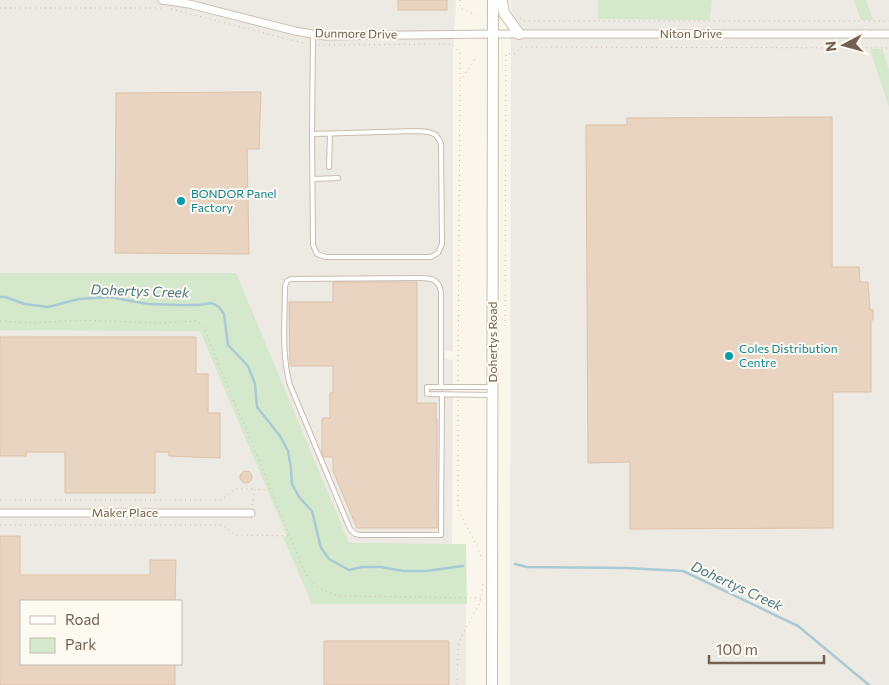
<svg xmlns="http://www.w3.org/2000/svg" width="889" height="685" viewBox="0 0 889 685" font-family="Commissioner,sans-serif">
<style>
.industrial{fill:#ede9e3;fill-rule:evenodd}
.green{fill:#d4e8cb}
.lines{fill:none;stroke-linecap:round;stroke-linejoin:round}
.stream{stroke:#a9cad4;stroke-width:2.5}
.building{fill:#e8d4c1;stroke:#dec1a8}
.lane-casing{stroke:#cabdaf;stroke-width:6}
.street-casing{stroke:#cabdaf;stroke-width:9}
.secondary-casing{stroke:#ccbeae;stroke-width:12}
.path{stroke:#d3bca9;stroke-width:1;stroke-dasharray:1 4;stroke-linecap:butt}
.lane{stroke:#fff;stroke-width:4}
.street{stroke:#fff;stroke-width:7}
.secondary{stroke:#fff;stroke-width:10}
.culture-dot{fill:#0f9aa8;stroke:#fdfaf2;stroke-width:2}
.labels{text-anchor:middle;stroke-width:4;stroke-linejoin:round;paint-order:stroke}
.street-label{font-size:12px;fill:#746050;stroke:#fdfaf2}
.culture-label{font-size:12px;fill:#0d838f;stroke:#fdfaf2;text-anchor:start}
.water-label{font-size:14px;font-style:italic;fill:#4c7785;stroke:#fdfaf2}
</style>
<rect width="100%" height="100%" fill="#fbf6eb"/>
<path class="industrial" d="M0 0H456L453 53V351H445V359L453 360 452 544H466V685H0ZM21 601H181V664H21Z
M511 0H889V685H510Z"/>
<path class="green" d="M598 0H712L711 11 709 20 598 19Z
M854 0H866L873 20H861Z
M870 49H882L889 70V107Z
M0 273H236L349 543 466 544 467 604H312L283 537 287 536 200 331 0 330Z"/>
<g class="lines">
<path class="stream" d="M0 297H5L25 304 48 307 79 299 109 297 148 304 179 305H198L212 303 219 307 224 314 228 345 248 366 255 384 257 407 280 436 288 451 291 468 292 484 299 497 312 511 321 548 329 559 349 570 362 567H381L403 571H426L463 566
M515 564 527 567 626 568 683 571 798 626 869 685"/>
</g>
<path class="building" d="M398 0H447V10H398Z
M261 92 259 149H247L249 254 115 253 116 93Z
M832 117V267H859L860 282H868L870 310H873V320H871V392H833V528L630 529V462L588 463 586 125H627V118Z
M333 282H417V403H436V419H437V528H357L333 471V457H324L322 453V418H330V393H333V366H290L289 302H333Z
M0 337H196V374H208V413H220V458L169 456V452H155V493H65V452H26V456H0Z
M240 477a6 6 0 1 1 12 0a6 6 0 1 1-12 0Z
M0 536H20V575H150V560H176L175 601H21V664H175V685H0Z
M324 641H449V685H324Z"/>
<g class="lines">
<g class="lane-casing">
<path id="lane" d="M312 134 313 245 317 254 326 257H431L438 253 442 244 441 143 436 135 429 132 416 131 312 134 313 34
M329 167 330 134
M313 179 338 178
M441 387V292C439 279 431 278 420 278L291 279 287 281 285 286C285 319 281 353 290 385L350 529 355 534 360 535H441L442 394
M492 395 427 394V387H492"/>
</g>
<g class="street-casing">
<path id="street" d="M162 0 189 4 295 31 324 36 493 34H889
M0 513H251"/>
</g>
<g class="secondary-casing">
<path id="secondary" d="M502 0 504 13 519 34
M492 685 493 0"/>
</g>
<path class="path" d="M460 0V8L476 15
M0 8H162
M171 9 307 44
M520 18 523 21H889
M319 45 452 44 460 53V81
M0 321 33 323 79 320 161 323 196 321 202 325 205 330 222 373 245 426 304 571C314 587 323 592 341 596L481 598
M505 326 506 54H515L522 47 889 48
M458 381 460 81 477 56
M458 400V508C465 526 477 542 482 560
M0 500H221L236 489H255
M252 505 255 489 270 490
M0 525H222L236 535 288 536
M457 685 458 648 461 637 480 603 483 584"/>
<use href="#lane" class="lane"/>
<use href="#street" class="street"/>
<use href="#secondary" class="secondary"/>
</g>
<g class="culture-dot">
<circle cx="181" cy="201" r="5"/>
<circle cx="729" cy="356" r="5"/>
</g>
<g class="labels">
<g class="street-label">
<text transform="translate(356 34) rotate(1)" y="4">Dunmore Drive</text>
<text x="691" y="38">Niton Drive</text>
<text transform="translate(493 342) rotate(-90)" y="4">Dohertys Road</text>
<text x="125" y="517">Maker Place</text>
</g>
<g class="culture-label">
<text x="191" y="198">BONDOR Panel<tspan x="191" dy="14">Factory</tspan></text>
<text x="739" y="353">Coles Distribution<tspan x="739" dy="14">Centre</tspan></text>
</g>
<g class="water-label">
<text transform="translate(140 291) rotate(2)" y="5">Dohertys Creek</text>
<text transform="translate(737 586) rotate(25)" y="5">Dohertys Creek</text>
</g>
</g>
<rect x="20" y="600" width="162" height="65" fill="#fdfaf2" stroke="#c6bcb1"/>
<rect x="30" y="616" width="25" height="8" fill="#ffffff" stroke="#c6bcb1"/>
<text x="65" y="625" font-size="15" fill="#746050">Road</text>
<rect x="30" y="638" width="25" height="15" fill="#d4e8cb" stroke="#c6bcb1"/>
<text x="65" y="650" font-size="15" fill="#746050">Park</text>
<g transform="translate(844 45) rotate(264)" stroke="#fdfaf2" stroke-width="4" paint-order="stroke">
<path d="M0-4L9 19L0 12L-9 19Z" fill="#746050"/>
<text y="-8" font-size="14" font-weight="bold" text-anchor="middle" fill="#746050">N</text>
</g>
<path d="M709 655v8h115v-8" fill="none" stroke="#746050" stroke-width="2.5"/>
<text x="716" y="655" font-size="15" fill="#746050" stroke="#fdfaf2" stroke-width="4" paint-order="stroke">100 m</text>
</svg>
